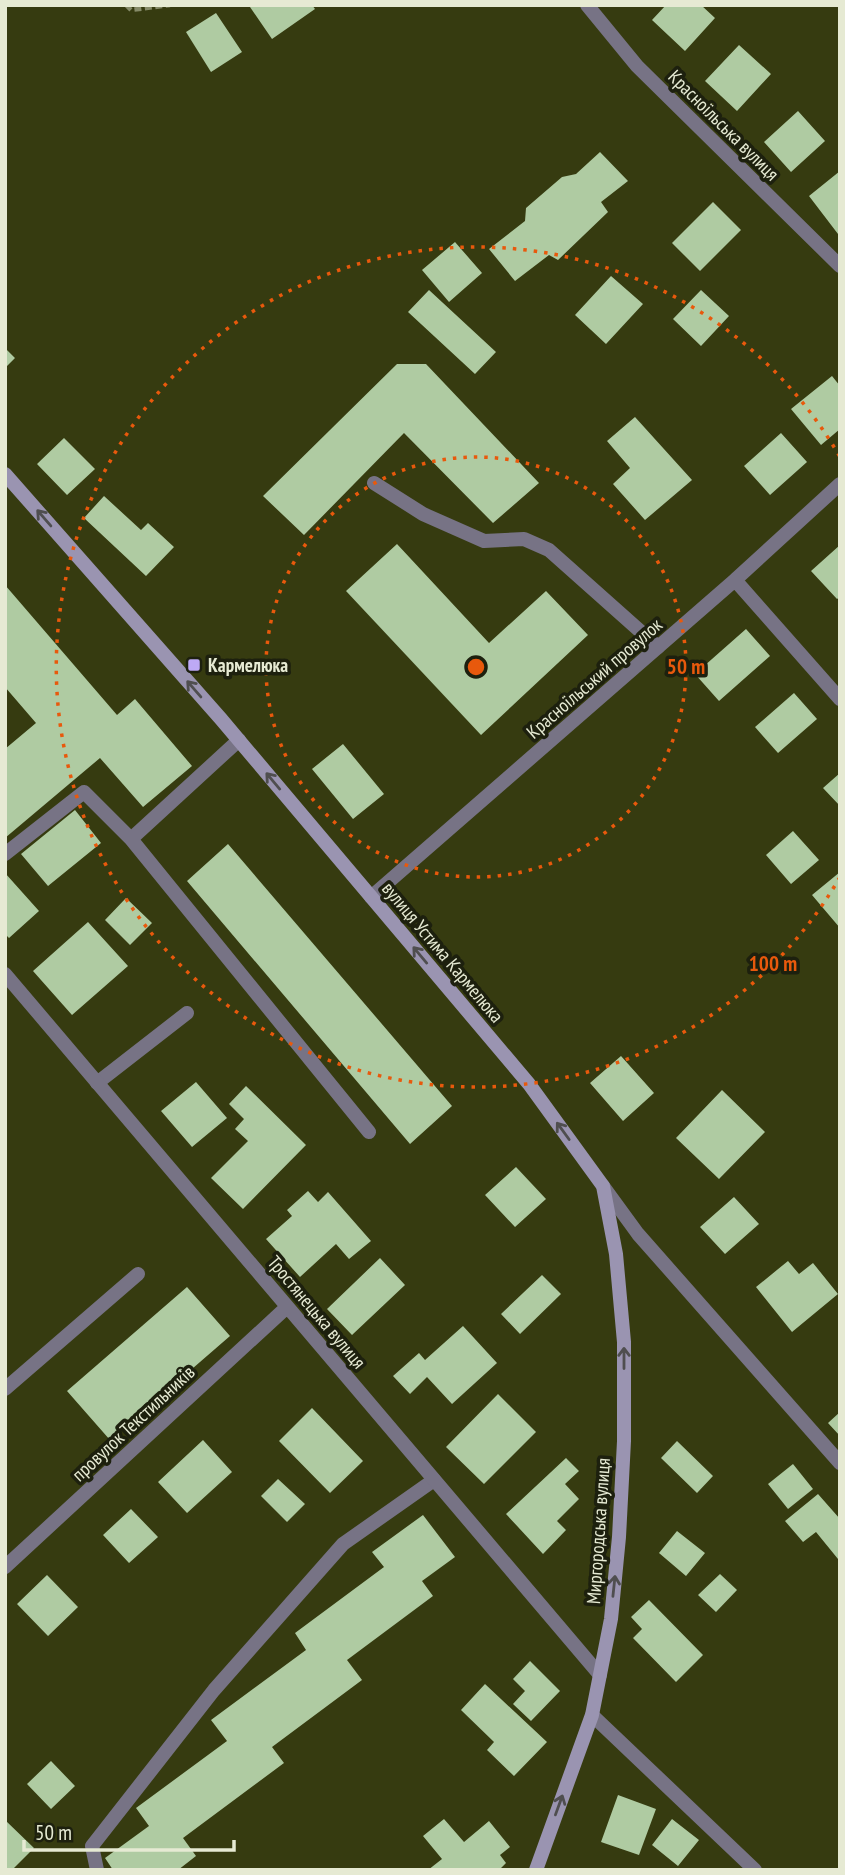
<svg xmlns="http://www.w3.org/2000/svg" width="845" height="1875" viewBox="0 0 845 1875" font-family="'PT Sans Narrow',sans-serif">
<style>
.building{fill:#afcba2}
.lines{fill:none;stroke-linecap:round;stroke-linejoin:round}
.path{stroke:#868b69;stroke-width:4.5;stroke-dasharray:7 3.5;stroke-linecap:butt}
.lane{stroke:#777385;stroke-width:14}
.street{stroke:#777385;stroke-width:14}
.secondary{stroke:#9a94b1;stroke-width:14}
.oneway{stroke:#4f4e4f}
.ring{fill:none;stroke:#e8590c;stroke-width:3.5;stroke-dasharray:3.5 7}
.poi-dot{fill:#bda9f5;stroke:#1d200e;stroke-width:2.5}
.labels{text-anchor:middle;stroke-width:7;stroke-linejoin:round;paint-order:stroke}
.street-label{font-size:19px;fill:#e6ead3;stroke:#1d200e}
.poi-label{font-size:19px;font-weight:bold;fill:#e6ead3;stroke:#1d200e;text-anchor:start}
.centre{fill:#e8590c;stroke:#1d200e;stroke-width:3.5}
.ring-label{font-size:21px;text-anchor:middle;font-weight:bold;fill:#e8590c;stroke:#1d200e;stroke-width:7;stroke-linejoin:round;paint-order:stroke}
</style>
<rect width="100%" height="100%" fill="#363b10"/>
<path class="building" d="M253 5H312L315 9 272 39 250 7Z
M666 5H701L715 18 685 51 652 20Z
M216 13 242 52 211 72 186 32Z
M739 45 771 74 737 111 705 81Z
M798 111 825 141 791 172 764 142Z
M600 152 628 181 601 202 608 212 558 260 549 255 515 281 489 249 525 221 526 208 562 177 576 174Z
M840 171V232L838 234 809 196Z
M713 202 741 230 700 271 672 243Z
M455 242 482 273 449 302 422 270Z
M611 276 643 304 606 344 575 315Z
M429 290 496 352 475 374 408 312Z
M701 290 729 316 701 346 673 319Z
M5 348 15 358 5 368Z
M397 364H426L539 483 493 523 404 433 304 535 263 496Z
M832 376 840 386V429L821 445 791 409Z
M635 417 692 480 645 520 613 484 630 468 607 441Z
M781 433 807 462 770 495 744 466Z
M64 438 95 469 67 495 37 464Z
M104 496 141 530 148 523 174 547 146 576 84 518Z
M397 544 489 643 546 591 588 635 481 735 346 591Z
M840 545V597L837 599 811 571Z
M5 585 117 715 135 699 192 766 143 807 100 758 5 838V749L36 723 5 687Z
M746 629 770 656 719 701 695 674Z
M794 693 817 719 778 753 755 727Z
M343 744 384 794 353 819 312 769Z
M840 773V806L823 788Z
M75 810 101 843 48 886 21 854Z
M793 831 819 860 791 884 766 855Z
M228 844 452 1106 410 1144 187 881Z
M840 872V928L812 895Z
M5 873 39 911 9 938 5 934Z
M126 898 152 923 130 945 105 920Z
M88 922 128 966 72 1015 33 971Z
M621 1056 654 1093 623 1121 590 1083Z
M196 1082 227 1118 192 1147 161 1111Z
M246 1086 306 1145 243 1209 211 1178 248 1141 235 1129 244 1119 229 1104Z
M722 1090 765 1132 719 1179 676 1138Z
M516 1167 546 1199 515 1227 485 1195Z
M308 1191 318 1202 328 1192 371 1241 349 1259 336 1244 300 1277 266 1239 292 1216 287 1210Z
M734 1197 759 1224 725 1254 700 1227Z
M380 1258 405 1285 352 1335 327 1309Z
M788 1261 799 1274 813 1263 838 1294 792 1332 756 1287Z
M542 1275 561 1294 520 1334 501 1314Z
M187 1287 230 1336 110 1440 67 1391Z
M463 1326 497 1363 452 1404 427 1377 410 1394 393 1376 419 1353 425 1360Z
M498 1394 536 1432 484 1484 446 1447Z
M312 1408 363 1461 330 1493 279 1441Z
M840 1412V1436L828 1423Z
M203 1440 232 1472 187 1513 158 1482Z
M677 1441 713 1476 697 1493 661 1458Z
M566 1458 579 1471 565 1484 579 1499 557 1521 566 1530 543 1554 506 1514Z
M793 1464 813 1489 788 1509 768 1484Z
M278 1479 305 1504 287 1522 261 1496Z
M818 1494 840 1519 838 1559 816 1532 803 1542 785 1521Z
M131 1509 158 1537 129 1563 103 1535Z
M423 1515 455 1557 422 1581 433 1596 347 1660 362 1680 272 1747 284 1763 183 1838 196 1856 178 1870H113L105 1858 149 1826 136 1808 227 1741 211 1720 306 1650 295 1633 384 1567 372 1552Z
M677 1531 705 1553 686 1576 659 1553Z
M720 1574 737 1590 716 1612 698 1595Z
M47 1575 78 1607 48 1636 17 1604Z
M649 1600 703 1655 676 1682 633 1638 642 1629 631 1617Z
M530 1661 560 1691 531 1721 513 1704 525 1691 513 1679Z
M485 1684 547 1742 514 1776 487 1750 494 1742 461 1710Z
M51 1761 75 1786 51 1809 27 1784Z
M618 1795 656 1809 639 1855 601 1842Z
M444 1819 464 1842 489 1821 510 1847 500 1855 506 1863 499 1870H428L442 1859 423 1836Z
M672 1819 699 1840 678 1866 652 1845Z
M5 1820 34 1848 12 1870H5Z"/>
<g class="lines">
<path class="path" d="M126 5 131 10 170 5"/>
<path class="lane" d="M374 483 423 514 484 541 524 539 549 550 658 647
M131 839 239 740
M5 854 84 792 131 839 369 1132
M97 1083 187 1013
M5 1389 138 1274
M592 1715 755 1870
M97 1870 92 1846 214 1690 343 1544 434 1480"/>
<path class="street" d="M587 5 637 66 840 266
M735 580 840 699
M371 897 735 580 840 484
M5 974 600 1675
M603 1186 638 1234 840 1463
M5 1567 287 1307"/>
<path class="secondary" d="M5 474 221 719 529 1084 603 1186 616 1254 624 1342V1441L619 1537 611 1619 592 1715 536 1870"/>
</g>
<defs><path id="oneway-shaft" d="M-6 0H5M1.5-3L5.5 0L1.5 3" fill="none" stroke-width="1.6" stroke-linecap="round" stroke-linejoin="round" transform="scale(1.75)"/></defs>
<g class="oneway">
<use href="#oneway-shaft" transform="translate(44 518) rotate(-131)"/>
<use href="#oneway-shaft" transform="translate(194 689) rotate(-131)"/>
<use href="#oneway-shaft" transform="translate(273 781) rotate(-130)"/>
<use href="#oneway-shaft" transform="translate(420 955) rotate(-130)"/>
<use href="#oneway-shaft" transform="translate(563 1131) rotate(-126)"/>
<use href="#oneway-shaft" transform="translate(624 1358) rotate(-90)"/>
<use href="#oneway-shaft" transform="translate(614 1586) rotate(-84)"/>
<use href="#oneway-shaft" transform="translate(559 1805) rotate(-70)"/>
</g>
<g class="ring">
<circle cx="476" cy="667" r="210"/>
<path d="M840 877A420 420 0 1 1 840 457"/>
</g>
<rect class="poi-dot" x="187" y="658" width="14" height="14" rx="3.5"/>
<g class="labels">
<g class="street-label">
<text transform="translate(724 125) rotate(45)" y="7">Красноїльська вулиця</text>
<text transform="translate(594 678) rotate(-41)" y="7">Красноїльський провулок</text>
<text transform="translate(443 952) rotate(50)" y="7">вулиця Устима Кармелюка</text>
<text transform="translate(317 1312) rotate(50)" y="7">Тростянецька вулиця</text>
<text transform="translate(133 1423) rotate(-43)" y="7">провулок Текстильників</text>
<text transform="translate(598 1531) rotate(-86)" y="7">Миргородська вулиця</text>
</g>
<g class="poi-label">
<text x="208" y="672">Кармелюка</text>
</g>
</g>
<circle cx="476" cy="667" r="10" class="centre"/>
<g class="ring-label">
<text x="686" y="674">50 m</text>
<text x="773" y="971">100 m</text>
</g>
<rect width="845" height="1875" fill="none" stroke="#e6ead3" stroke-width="14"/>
<path d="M24 1840v10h210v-10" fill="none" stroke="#e6ead3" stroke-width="3.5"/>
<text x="35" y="1840" font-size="21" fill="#e6ead3" stroke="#1d200e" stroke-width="5" paint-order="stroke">50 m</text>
</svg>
